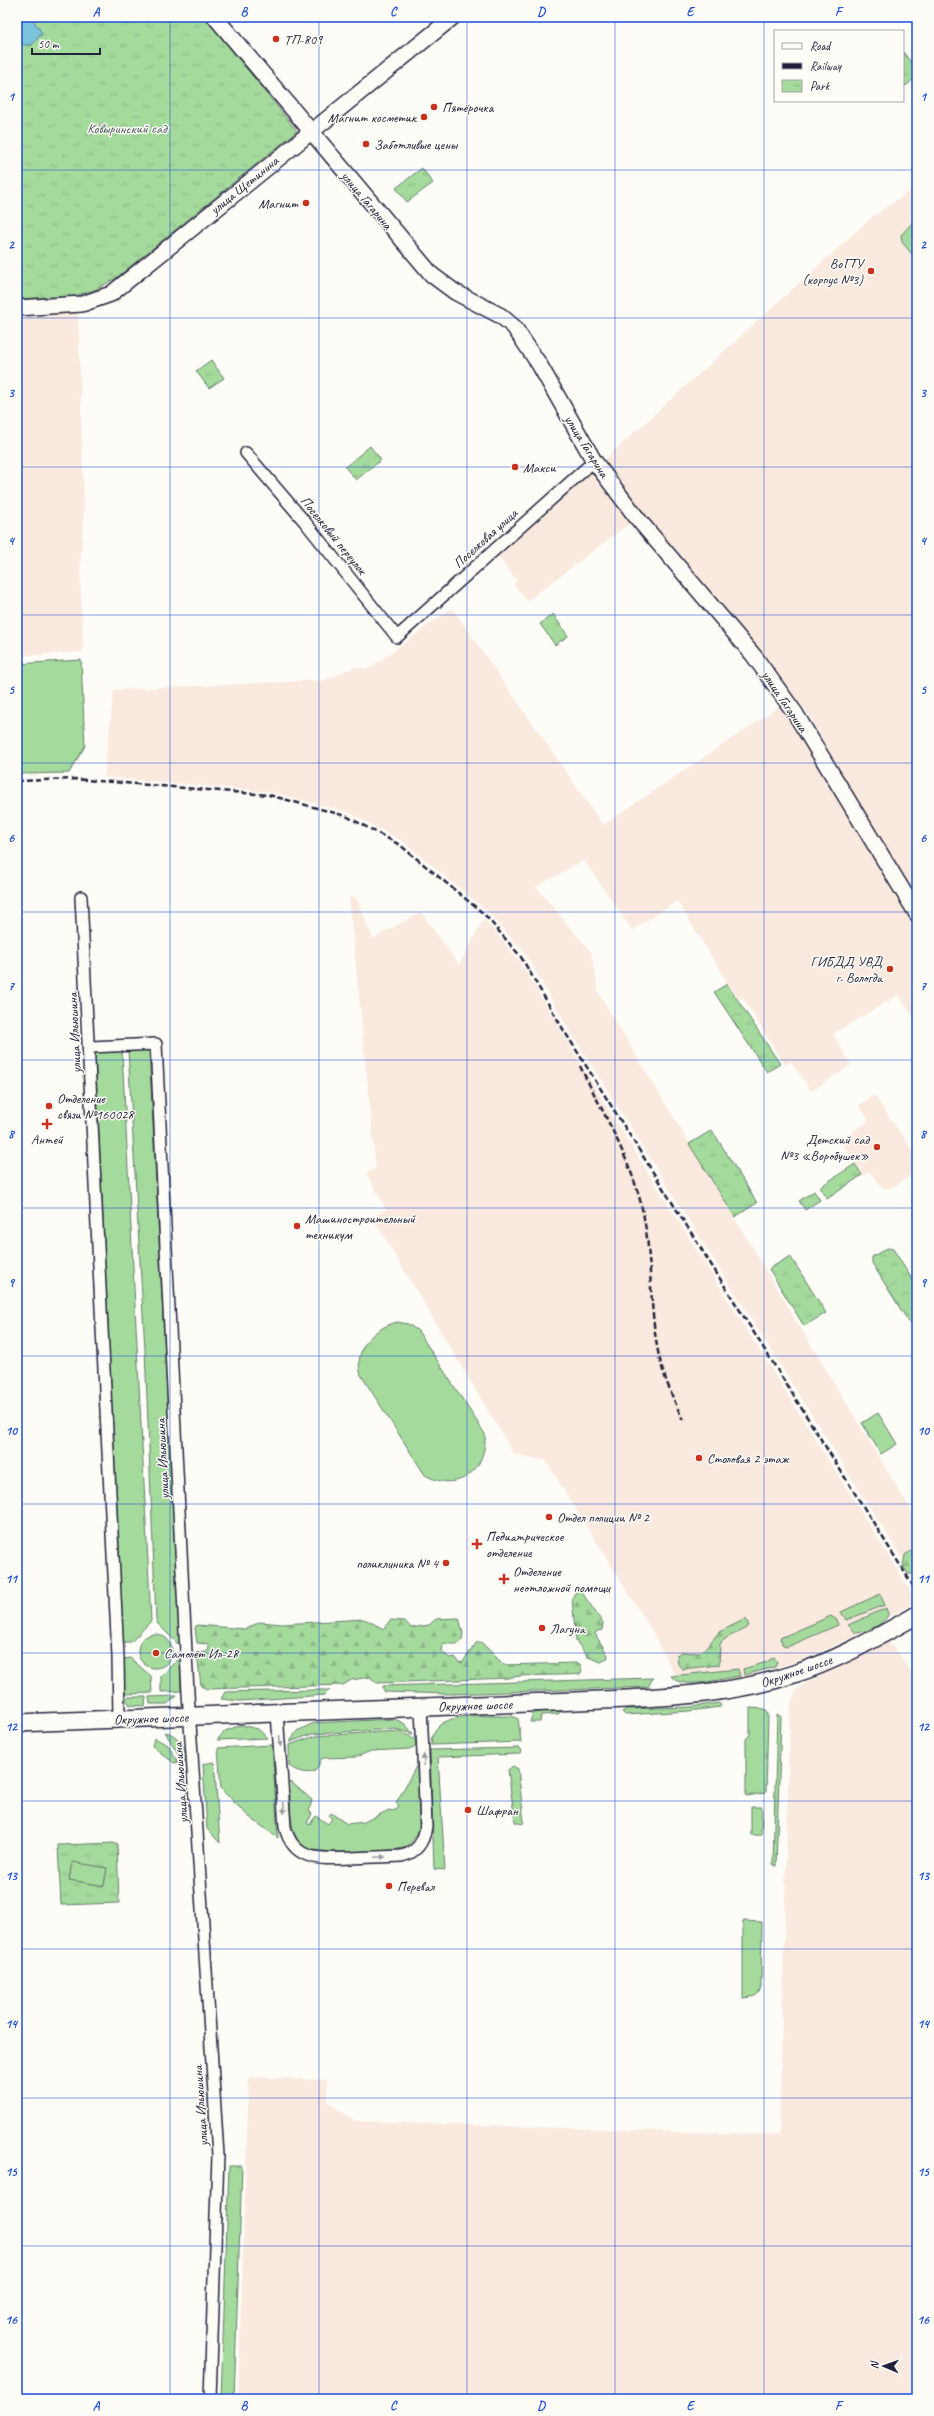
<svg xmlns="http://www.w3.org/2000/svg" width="934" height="2416" viewBox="0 0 934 2416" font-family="Caveat,sans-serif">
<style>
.built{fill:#fae9de}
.green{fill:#a5da9d;stroke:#647e6c}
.forest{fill:url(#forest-firs);stroke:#647e6c}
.park{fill:url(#park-tufts);stroke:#647e6c;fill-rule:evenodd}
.water{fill:#7bc4db;stroke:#57839b}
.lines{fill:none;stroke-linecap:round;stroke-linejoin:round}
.street-casing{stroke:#22223b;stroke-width:14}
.secondary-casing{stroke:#22223b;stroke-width:18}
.primary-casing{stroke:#22223b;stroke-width:20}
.street{stroke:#fdfcf7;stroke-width:11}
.secondary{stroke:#fdfcf7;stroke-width:15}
.primary{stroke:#fdfcf7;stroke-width:17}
.rail{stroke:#22223b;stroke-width:2.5;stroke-dasharray:6 3;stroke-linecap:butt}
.oneway{fill:#9a9aa2}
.grid{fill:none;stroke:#1d4ed8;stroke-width:1;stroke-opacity:0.55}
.poi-dot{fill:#c8321e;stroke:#fdfcf7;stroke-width:1.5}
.labels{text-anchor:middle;stroke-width:3;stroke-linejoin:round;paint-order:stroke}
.poi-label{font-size:14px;fill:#22223b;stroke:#fdfcf7;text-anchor:start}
.park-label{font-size:14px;fill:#495958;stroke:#fdfcf7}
.street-label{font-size:14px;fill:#22223b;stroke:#fdfcf7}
.neatline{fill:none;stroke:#1d4ed8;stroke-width:1.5}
.grid-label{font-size:13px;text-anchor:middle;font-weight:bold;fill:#1d4ed8}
</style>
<defs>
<pattern id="forest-firs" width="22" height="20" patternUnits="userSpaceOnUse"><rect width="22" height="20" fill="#a5da9d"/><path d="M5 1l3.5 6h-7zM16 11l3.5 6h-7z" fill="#8ebb88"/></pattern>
<pattern id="park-tufts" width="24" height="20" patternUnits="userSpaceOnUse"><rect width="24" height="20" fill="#a5da9d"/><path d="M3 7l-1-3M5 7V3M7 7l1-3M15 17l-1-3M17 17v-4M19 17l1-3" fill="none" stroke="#8ebb88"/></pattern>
</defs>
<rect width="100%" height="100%" fill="#fdfcf7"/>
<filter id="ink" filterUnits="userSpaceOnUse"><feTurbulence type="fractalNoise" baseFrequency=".025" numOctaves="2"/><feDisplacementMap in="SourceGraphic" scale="8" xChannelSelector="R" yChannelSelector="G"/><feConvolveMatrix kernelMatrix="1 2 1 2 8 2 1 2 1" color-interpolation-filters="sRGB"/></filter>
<g filter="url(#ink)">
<path class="built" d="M917 186V904L808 714 758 650 641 513 602 462 870 219Z
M78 311 84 509 80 568 83 652 17 656V314Z
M594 469 634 520 527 601 513 584 517 581 497 555Z
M452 608 603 825 785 703 917 927V1022L898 995 833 1034 851 1065 811 1091 791 1061 785 1065 743 998 739 1000 677 901 632 930 584 860 536 887 591 952 599 994 915 1517 917 1516V1582L568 1028 526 955 488 912 404 842 348 812 271 792 104 777 114 690 325 680 355 667 369 669Z
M349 897H356L373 939 421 912 459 965 484 919 519 960 601 1098 917 1601 862 1633 802 1660 738 1678 680 1685 651 1629 546 1461 514 1454 373 1218 386 1209 366 1173 376 1168Z
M874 1095 917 1157V1171L892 1188H882L870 1172 864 1176 840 1140 869 1121 859 1105Z
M889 1642 917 1678V2399H238L249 2077 327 2080V2101L354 2121 779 2135 790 1713 792 1701 796 1691 803 1684Z"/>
<path class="green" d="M917 218V260L902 242 901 235Z
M81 660 85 746 69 773 17 774V664Z
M128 1050H149L180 1642 178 1644 157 1623 156 1619 145 1350Z
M122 1051 151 1621 131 1642H123L95 1052Z
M397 1322 408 1324 418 1331 485 1434C487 1470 459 1494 425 1475L361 1375C353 1349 372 1329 397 1322Z
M878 1413 897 1444 881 1454 862 1423Z
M880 1594 885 1605 846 1620 841 1612Z
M886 1608 888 1614C886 1624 866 1632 856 1633L848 1625Z
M831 1616 837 1620 838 1625 787 1647 783 1646 780 1638Z
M138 1651a17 17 0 1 1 34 0a17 17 0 1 1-34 0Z
M774 1657 777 1662 775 1667 744 1675 743 1669 767 1662Z
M130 1658 151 1676 152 1693 124 1694V1659Z
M176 1661H180L181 1691 161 1692V1676Z
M738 1669 740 1676C724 1678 680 1691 671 1676Z
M653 1678 648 1687 449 1694 385 1692 383 1689V1686Z
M316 1690H330L325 1695 240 1701 221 1699 225 1692Z
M177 1696 167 1704H150L149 1697Z
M124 1697H146L145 1706 130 1705Z
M718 1703 721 1705 720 1707 689 1711 625 1715 622 1712 627 1709 691 1707Z
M750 1708 765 1709 768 1714 766 1793 746 1796V1739L750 1735Z
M552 1710 562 1711 558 1714 541 1715 540 1722H530L533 1713Z
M777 1714 781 1717 776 1866 773 1864Z
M512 1716 518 1719 521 1742 431 1745C431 1708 486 1717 512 1716Z
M395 1719 405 1724 413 1734 396 1729 312 1734 290 1742 297 1731 314 1723Z
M241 1725 258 1729 268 1738 217 1740 225 1731Z
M399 1731 415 1739 416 1746 409 1749 371 1751 356 1757 322 1758C320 1761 318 1767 316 1770 310 1776 293 1771 289 1765V1745L315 1736Z
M165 1732C178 1734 186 1748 188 1760L183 1762Z
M154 1738 168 1745 178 1762 174 1763 152 1746Z
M272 1745 278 1838 248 1816 221 1789 218 1748Z
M519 1748 522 1750 520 1754 438 1757 445 1870 434 1869 430 1750Z
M214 1762 215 1772 220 1843 207 1829 203 1764Z
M418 1763 419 1828C417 1835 412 1844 405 1847 392 1853 312 1855 302 1846 289 1834 289 1798 291 1782L312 1800 309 1811 312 1814 307 1823 309 1825 316 1816 328 1824 332 1819 329 1816 331 1813 347 1824 364 1822 389 1810 394 1811 399 1806 396 1803Z
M513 1766 518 1769 524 1822 522 1824 515 1822 508 1770Z
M751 1807H762L761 1835H751Z
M72 1861 107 1868 104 1886 69 1880Z
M743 1921 762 1922 761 1986C759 1997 753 1997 743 1998Z
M229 2166H242L234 2399H221Z"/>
<path class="forest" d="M910 1551 917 1555V1574H908L903 1566 905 1555Z
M577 1590H580L603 1623 602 1630 597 1631 595 1634 608 1655 607 1659 601 1662 588 1657 576 1641 572 1598Z
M459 1618 463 1633 462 1640 457 1644H443L442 1652 450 1658 455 1657 457 1661 462 1663 477 1642H481L504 1665 576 1663 580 1664 582 1671 580 1674C565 1676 517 1674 509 1678L377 1683 370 1677 351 1680 343 1685 207 1689 201 1686 197 1653 206 1652 209 1649 208 1644 197 1643 195 1628 197 1625 245 1629 260 1622 282 1624 364 1619 384 1629 390 1620 405 1621 411 1628 429 1625 436 1619Z
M746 1619 749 1626C741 1634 727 1634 720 1644L719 1665 682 1669 678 1664 677 1655 681 1652 699 1653 706 1648 719 1632Z"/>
<path class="park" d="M17 17H205L297 131 116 278 97 289 75 296 17 299Z
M903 52 917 70V76L906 86 903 82Z
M422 168 433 183 407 202 396 188Z
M211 360 224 378 209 388 196 371Z
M370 446 381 460 356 480 345 467Z
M553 614 568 636 555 645 540 624Z
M727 984 780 1064 767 1072 714 992Z
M712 1130 757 1203 735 1217 689 1144Z
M855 1164 862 1175 827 1199 820 1187Z
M814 1191 820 1200 805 1210 799 1201Z
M887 1248 893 1249 917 1287V1320L910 1324 872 1263V1257Z
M790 1256 826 1313 804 1326 769 1269Z
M117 1843 119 1903 61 1905 58 1845ZM72 1862 107 1868 104 1886 69 1880Z"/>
<path class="water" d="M17 17H31L42 33 32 45H23L17 40Z"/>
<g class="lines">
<g class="street-casing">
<path id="street" d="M246 453 305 522 397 637 594 461
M81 897 118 1657 119 1719
M90 1047 156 1044 188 1693 218 2155 210 2399
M277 1713 285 1827C293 1862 322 1859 351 1858 367 1857 384 1857 401 1856 417 1853 424 1842 426 1826L421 1707"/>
</g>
<g class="secondary-casing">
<path id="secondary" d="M215 17 432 275 455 292 501 316 514 327 539 364 594 461 637 518 754 656 795 713 917 914
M17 308 82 304 111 294 453 17"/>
</g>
<g class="primary-casing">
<path id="primary" d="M17 1723 627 1699C683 1696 738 1692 791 1675 836 1661 876 1638 917 1615"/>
</g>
<use href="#street" class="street"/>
<use href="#secondary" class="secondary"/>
<use href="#primary" class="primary"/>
<path class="rail" d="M17 781 75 779 269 795 346 816 400 845 484 914 521 957 563 1029 917 1592
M580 1066C601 1109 630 1158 641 1204 652 1249 649 1295 656 1340 660 1369 671 1394 683 1420"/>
</g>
<defs><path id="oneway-solid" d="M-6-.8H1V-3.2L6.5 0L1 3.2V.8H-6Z"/></defs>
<g class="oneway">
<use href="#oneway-solid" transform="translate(280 1741) rotate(85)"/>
<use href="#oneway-solid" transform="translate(424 1760) rotate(-92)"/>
<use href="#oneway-solid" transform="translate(284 1808) rotate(88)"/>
<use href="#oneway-solid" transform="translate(380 1857) rotate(-2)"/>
</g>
</g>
<path class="grid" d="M170 17V2399M319 17V2399M467 17V2399M615 17V2399M764 17V2399M17 170H917M17 318H917M17 467H917M17 615H917M17 763H917M17 912H917M17 1060H917M17 1208H917M17 1356H917M17 1504H917M17 1653H917M17 1801H917M17 1949H917M17 2098H917M17 2246H917"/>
<g class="poi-dot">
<circle cx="276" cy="39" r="4"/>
<circle cx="434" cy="107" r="4"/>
<circle cx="424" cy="117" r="4"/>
<circle cx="366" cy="144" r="4"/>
<circle cx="306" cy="203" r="4"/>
<circle cx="871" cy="271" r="4"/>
<circle cx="515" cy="467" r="4"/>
<circle cx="890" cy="969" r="4"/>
<circle cx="49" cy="1106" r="4"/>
<path d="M45 1118h4v4h4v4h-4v4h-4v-4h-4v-4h4z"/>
<circle cx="877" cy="1147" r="4"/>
<circle cx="297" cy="1226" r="4"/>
<circle cx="699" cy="1458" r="4"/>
<circle cx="549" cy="1517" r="4"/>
<path d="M475 1538h4v4h4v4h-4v4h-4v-4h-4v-4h4z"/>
<circle cx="446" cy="1563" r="4"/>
<path d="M502 1573h4v4h4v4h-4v4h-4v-4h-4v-4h4z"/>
<circle cx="542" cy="1628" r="4"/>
<circle cx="156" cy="1653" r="4"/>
<circle cx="468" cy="1810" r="4"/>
<circle cx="389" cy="1886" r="4"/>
</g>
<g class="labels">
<g class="poi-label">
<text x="284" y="44">ТП-809</text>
<text x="442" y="112">Пятёрочка</text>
<text x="416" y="122" text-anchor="end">Магнит косметик</text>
<text x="374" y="149">Заботливые цены</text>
<text x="298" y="208" text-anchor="end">Магнит</text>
<text x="863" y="268" text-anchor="end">ВоГТУ<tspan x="863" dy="16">(корпус №3)</tspan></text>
<text x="523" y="472">Макси</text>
<text x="882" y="966" text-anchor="end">ГИБДД УВД<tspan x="882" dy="16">г. Вологда</tspan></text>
<text x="57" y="1103">Отделение<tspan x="57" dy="16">связи №160028</tspan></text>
<text x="47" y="1144" text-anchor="middle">Антей</text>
<text x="869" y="1144" text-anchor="end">Детский сад<tspan x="869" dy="16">№3 «Воробушек»</tspan></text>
<text x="305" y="1223">Машиностроительный<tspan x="305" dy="16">техникум</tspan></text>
<text x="707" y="1463">Столовая 2 этаж</text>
<text x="557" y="1522">Отдел полиции № 2</text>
<text x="486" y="1541">Педиатрическое<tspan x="486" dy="16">отделение</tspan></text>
<text x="438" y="1568" text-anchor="end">поликлиника № 4</text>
<text x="513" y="1576">Отделение<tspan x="513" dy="16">неотложной помощи</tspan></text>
<text x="550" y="1633">Лагуна</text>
<text x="164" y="1658">Самолёт Ил-28</text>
<text x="476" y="1815">Шафран</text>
<text x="397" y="1891">Перевал</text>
</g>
<g class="park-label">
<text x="127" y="133">Ковыринский сад</text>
</g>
<g class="street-label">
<text transform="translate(244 185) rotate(-39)" y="5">улица Щетинина</text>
<text transform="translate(367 200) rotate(50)" y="5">улица Гагарина</text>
<text transform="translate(587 446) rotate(58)" y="5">улица Гагарина</text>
<text transform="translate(334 535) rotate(51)" y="5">Поселковый переулок</text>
<text transform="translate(485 538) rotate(-42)" y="5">Поселковая улица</text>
<text transform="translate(785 701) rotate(56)" y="5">улица Гагарина</text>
<text transform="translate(74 1033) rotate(-93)" y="5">улица Ильюшина</text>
<text transform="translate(162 1459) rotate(-93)" y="5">улица Ильюшина</text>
<text transform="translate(796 1671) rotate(-19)" y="5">Окружное шоссе</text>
<text transform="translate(475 1705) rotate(-2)" y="5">Окружное шоссе</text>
<text transform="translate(151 1718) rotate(-2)" y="5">Окружное шоссе</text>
<text transform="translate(180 1783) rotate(-94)" y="5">улица Ильюшина</text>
<text transform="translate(200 2106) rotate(-94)" y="5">улица Ильюшина</text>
</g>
</g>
<rect width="934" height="2416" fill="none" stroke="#fdfcf7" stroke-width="44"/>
<rect x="774" y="30" width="130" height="72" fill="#fdfcf7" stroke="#a5a5ac"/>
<rect x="782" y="43" width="20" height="6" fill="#fdfcf7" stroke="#a5a5ac"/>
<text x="810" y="50" font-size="12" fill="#22223b">Road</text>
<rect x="782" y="63" width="20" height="6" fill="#22223b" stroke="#a5a5ac"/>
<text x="810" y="70" font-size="12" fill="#22223b">Railway</text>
<rect x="782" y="80" width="20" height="12" fill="url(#park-tufts)" stroke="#a5a5ac"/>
<text x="810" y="90" font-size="12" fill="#22223b">Park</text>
<g transform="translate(884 2366) rotate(272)" stroke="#fdfcf7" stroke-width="3" paint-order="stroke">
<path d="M0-3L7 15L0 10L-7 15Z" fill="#22223b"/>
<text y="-6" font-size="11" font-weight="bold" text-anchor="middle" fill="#22223b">N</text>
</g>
<path d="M32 48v6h68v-6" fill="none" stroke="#22223b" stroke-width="2"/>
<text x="38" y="48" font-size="12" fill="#22223b" stroke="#fdfcf7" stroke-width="3" paint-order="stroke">50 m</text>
<rect x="22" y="22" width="890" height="2372" class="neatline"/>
<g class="grid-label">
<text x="96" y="16">A</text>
<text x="244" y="16">B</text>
<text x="393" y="16">C</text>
<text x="541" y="16">D</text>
<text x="690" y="16">E</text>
<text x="838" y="16">F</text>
<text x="11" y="101">1</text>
<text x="923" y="101">1</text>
<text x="11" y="249">2</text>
<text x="923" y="249">2</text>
<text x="11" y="397">3</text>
<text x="923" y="397">3</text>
<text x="11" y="545">4</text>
<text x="923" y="545">4</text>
<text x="11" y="694">5</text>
<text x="923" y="694">5</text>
<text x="11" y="842">6</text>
<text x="923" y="842">6</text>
<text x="11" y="990">7</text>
<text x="923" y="990">7</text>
<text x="11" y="1138">8</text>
<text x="923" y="1138">8</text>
<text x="11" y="1287">9</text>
<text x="923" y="1287">9</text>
<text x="11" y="1435">10</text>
<text x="923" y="1435">10</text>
<text x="11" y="1583">11</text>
<text x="923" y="1583">11</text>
<text x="11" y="1731">12</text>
<text x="923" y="1731">12</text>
<text x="11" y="1880">13</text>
<text x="923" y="1880">13</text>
<text x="11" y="2028">14</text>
<text x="923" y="2028">14</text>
<text x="11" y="2176">15</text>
<text x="923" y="2176">15</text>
<text x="11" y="2324">16</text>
<text x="923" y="2324">16</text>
<text x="96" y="2410">A</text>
<text x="244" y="2410">B</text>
<text x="393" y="2410">C</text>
<text x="541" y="2410">D</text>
<text x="690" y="2410">E</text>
<text x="838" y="2410">F</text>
</g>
</svg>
